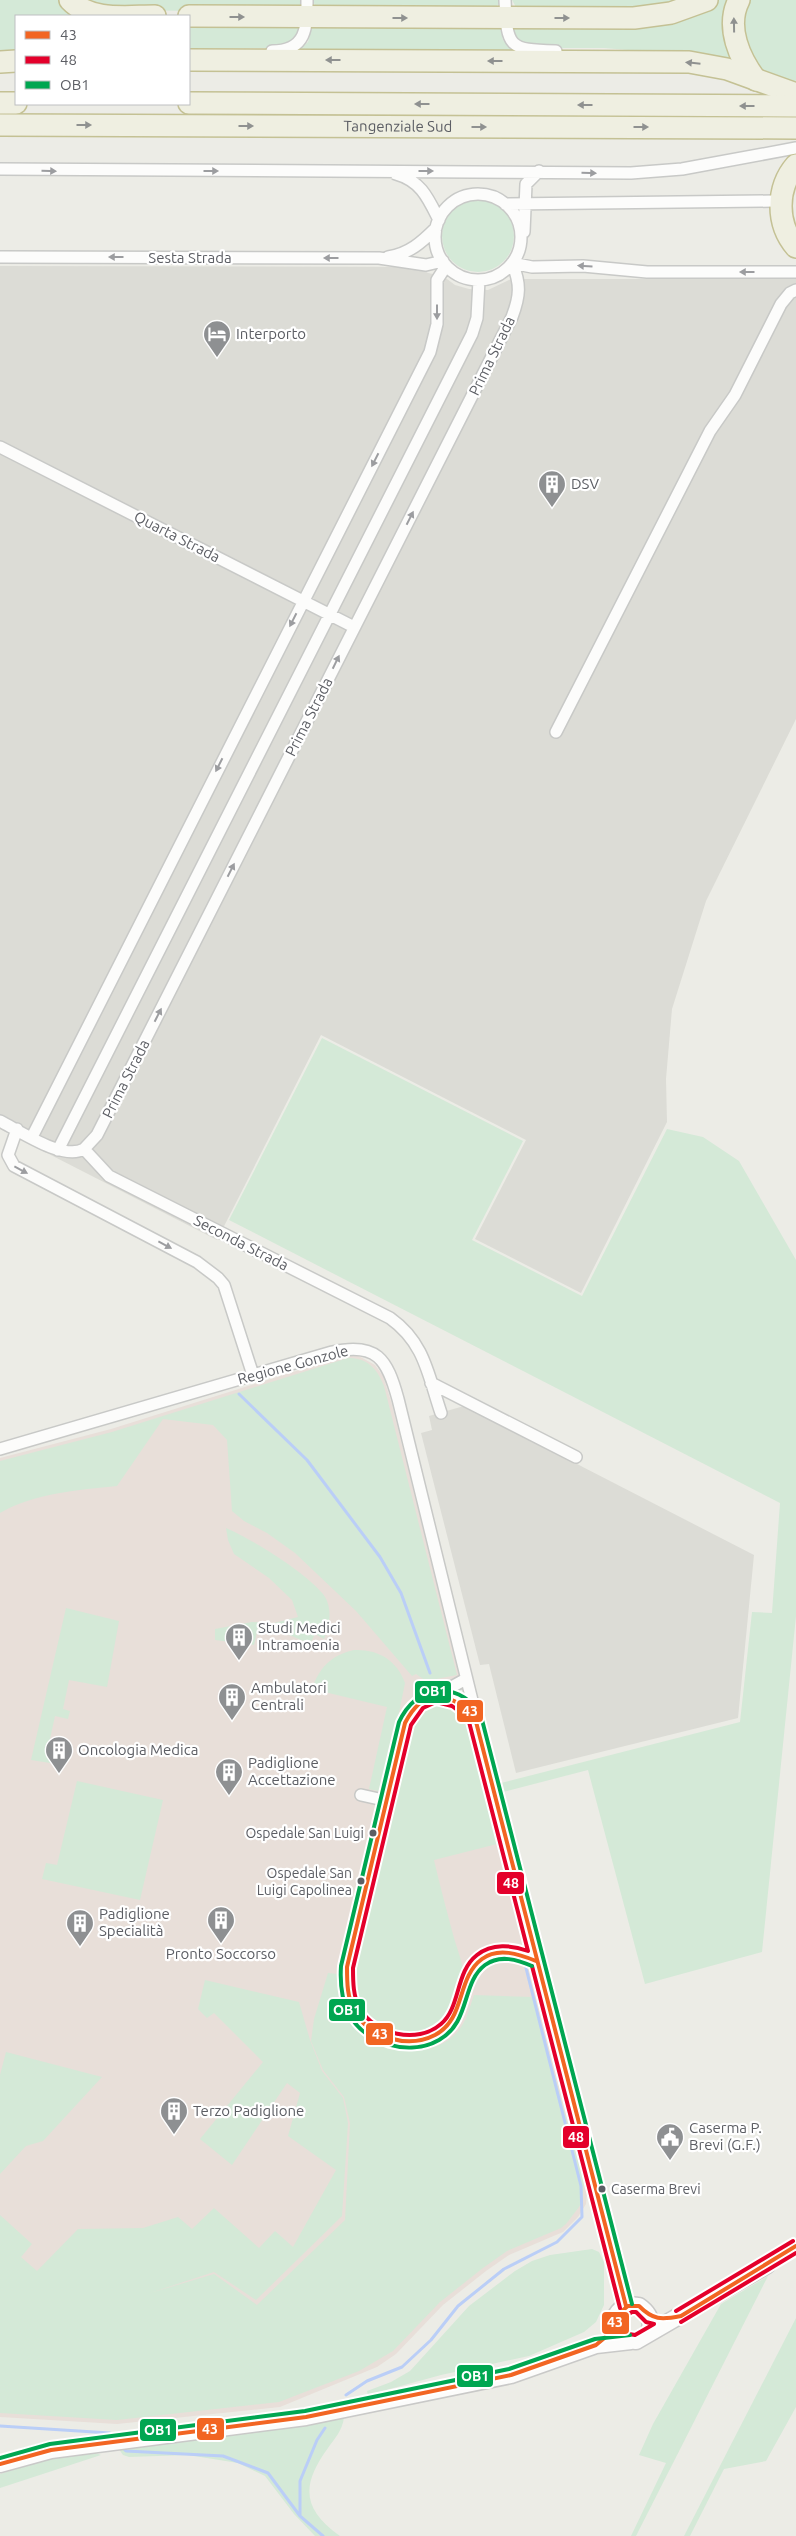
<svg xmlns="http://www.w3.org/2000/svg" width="796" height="2536" viewBox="0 0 796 2536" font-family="Ubuntu,sans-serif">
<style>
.industrial{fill:#dcdcd6}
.medical{fill:#e8dfd9}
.green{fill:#d4e9d7}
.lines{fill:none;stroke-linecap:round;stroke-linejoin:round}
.stream{stroke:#bacef7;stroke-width:3}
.secondary-tunnel{stroke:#c8c8c6;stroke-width:16;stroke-dasharray:16 8;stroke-linecap:butt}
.street-casing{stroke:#c8c9c7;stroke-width:14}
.secondary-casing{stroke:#c9c9c8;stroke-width:19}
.highway-casing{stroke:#c4c194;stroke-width:24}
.street{stroke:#fcfcfb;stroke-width:11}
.secondary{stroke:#fcfcfb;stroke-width:16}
.highway{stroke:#efefe1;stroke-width:21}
.bus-1-casing{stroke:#fff;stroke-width:8}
.bus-2-casing{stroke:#fff;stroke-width:8}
.bus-3-casing{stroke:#fff;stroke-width:8}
.bus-1{stroke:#f26522;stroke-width:4}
.bus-2{stroke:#e4002b;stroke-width:4}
.bus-3{stroke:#00a651;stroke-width:4}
.oneway{fill:#8f9190}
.oneway2{fill:#9c9da0}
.bus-dot{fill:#5c5e64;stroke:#fff;stroke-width:2}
.labels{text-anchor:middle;stroke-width:4.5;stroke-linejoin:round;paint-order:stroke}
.bus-label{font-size:14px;fill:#5c5e64;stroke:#fff;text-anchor:end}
.street-label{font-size:15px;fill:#5c5e64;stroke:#fff}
.poi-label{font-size:15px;fill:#5c5e64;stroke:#fff;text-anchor:start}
.line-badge{stroke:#fff;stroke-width:2}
.badge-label{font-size:14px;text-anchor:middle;font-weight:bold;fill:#fff}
</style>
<rect width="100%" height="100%" fill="#ecece6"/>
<path class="industrial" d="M0 266 418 267 428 273 443 276 455 285 469 289 488 290 511 279H796V719L706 901 672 1009 666 1079 667 1122 581 1293 475 1239 526 1140 321 1035 217 1240 0 1129Z
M464 1406 754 1555 738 1718 516 1773 489 1664 480 1665 421 1433 432 1430 429 1416Z"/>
<path class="medical" d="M347 1355H357L375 1365 383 1376 391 1401 460 1677 432 1683 435 1696 470 1720 527 1945 536 1993 588 2183 586 2204 578 2217 563 2232 509 2255 486 2271 443 2305 396 2354 377 2367 280 2407 117 2424 0 2417V1458L111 1429Z"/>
<path class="green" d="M0 0H61L82 16H16V51L0 50Z
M78 0H301V12L103 10Z
M313 0H500V2L493 11 316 9Z
M512 0H693L659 9H517Z
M720 0H732L735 59 604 48H535L516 39 511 28Z
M745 0H796V89L754 68 740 19Z
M189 23H302L296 40 276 48H189Z
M313 23 499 24 503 40 514 51 296 52 308 42Z
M442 236a36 36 0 1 1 72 0a36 36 0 1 1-72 0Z
M322 1038 523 1141 472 1240 582 1296 667 1129 703 1137 739 1161 796 1260V1616L762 1952 645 1984 588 1770 499 1793 497 1784 740 1722 752 1612 772 1613 780 1503 229 1220Z
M348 1358C367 1358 377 1368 384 1386L457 1675 426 1681 416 1674 412 1676 356 1611 295 1553 267 1533 244 1521 232 1511 227 1440 213 1425 163 1419 117 1486C79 1490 34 1493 0 1513V1461L112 1432Z
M226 1528C253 1540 304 1571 323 1594 333 1607 330 1626 324 1639L315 1634 310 1644 292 1636 258 1628 254 1645 215 1640V1629L252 1622 274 1623 298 1617 292 1600 269 1578 234 1554 228 1540Z
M66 1608 119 1621 107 1687 69 1680 63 1709 70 1711 68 1719 55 1716 50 1739 63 1742 61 1749 54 1748 50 1763 31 1760Z
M354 1650C378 1649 397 1660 405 1683L383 1792 369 1789 387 1707 312 1689C319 1668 331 1655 354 1650Z
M435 1701C452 1702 459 1708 470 1720L501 1843 434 1860C440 1886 447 1912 454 1938 457 1948 462 1961 463 1971 463 1978 459 1987 457 1993 437 2060 350 2037 352 1974L409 1723C415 1711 422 1706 435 1701Z
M77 1781 163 1800 140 1900 42 1879 46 1863 57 1865Z
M328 1973 337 1974C338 1991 341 2010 353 2024 379 2053 432 2063 459 2030 467 2020 470 2006 474 1995L533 1997 584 2183 582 2203 566 2224 561 2228 507 2251 483 2268 440 2302 393 2351 359 2371 279 2402 117 2420 0 2413V2215L32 2244 21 2257 37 2271 78 2229 143 2228 178 2217 192 2229 214 2208 259 2248 275 2231 293 2247 336 2170 288 2136 300 2093 287 2083 232 2165 200 2139 263 2062 214 2013 207 2018 198 2009 205 1980 299 2002 310 2040 322 2071 343 2098 348 2123 342 2216 256 2300 214 2272 150 2293 214 2274 257 2305 345 2220 350 2123 344 2097 323 2070 311 2041 314 2019Z
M6 2052 102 2077 43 2141 26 2146 0 2174V2075Z
M592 2249 599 2252 604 2262V2305L596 2322 584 2332 529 2356 441 2375 368 2395 367 2391 391 2382 410 2371 469 2306 515 2271 532 2261 550 2255Z
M768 2276 636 2536H631L666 2463 639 2455 653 2424 721 2304Z
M796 2318V2407L766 2461 724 2469 690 2536H684Z
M344 2418C342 2431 335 2438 328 2448 301 2485 302 2509 340 2536H315L294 2514 265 2476 238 2463 188 2455 129 2457 123 2455 116 2445Z
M90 2451 101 2455 0 2488V2474L73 2452Z"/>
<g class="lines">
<path class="stream" d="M239 1394 307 1460 380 1557 401 1593 430 1673
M346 2395 367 2381 402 2367 431 2340 458 2306 504 2269 557 2242 582 2217 581 2186 526 1968
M0 2426 110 2433
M121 2446 126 2451 223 2456 268 2473 300 2516 323 2536
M300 2516V2481L317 2440 325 2428"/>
<path class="secondary-tunnel" d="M767 2265 796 2246"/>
<g class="street-casing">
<path id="street" d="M505 0C507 47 508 50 556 51
M272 51C307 51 307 27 307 0
M0 169 631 173 682 169 796 148
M396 174C421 181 428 198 439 220
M435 237a43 43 0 1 1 86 0a43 43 0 1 1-86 0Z
M505 204 774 201
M524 232 526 184 539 171
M0 257 379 258 426 265 443 261
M388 257C409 254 422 242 436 228
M512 263 532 267 583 266 647 272H796
M0 447 354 627
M556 732 710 431 735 395 781 304 790 293 796 290
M0 1121C20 1131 63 1161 84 1149L109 1176 390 1318C425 1343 428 1375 441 1413
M17 1129 8 1155 14 1166 197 1262 218 1278 224 1285 253 1375
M32 1137 430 352 437 324V280L446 266
M84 1149 97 1135 512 317C520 296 521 284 512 263
M58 1150 472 334 477 318 479 280
M431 1383 576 1457
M0 1449 332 1352C377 1342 387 1359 398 1399L536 1961 626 2306
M437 1695 466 1679
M474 1714C449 1691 420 1686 405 1723L347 1967C347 1982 347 1997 355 2012 371 2042 419 2051 445 2029 465 2011 461 1973 482 1959 500 1947 518 1953 536 1961
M361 1795 388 1801"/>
</g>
<g class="secondary-casing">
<path id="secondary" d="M649 2333C653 2321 649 2313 639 2306 617 2302 608 2322 619 2339L636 2341 767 2265
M0 2464 51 2450 306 2417 511 2375 596 2345 631 2341"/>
</g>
<g class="highway-casing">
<g id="highway">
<path d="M70 0C91 22 127 16 155 16"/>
<path d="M739 0C725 27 740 59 756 80"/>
<path d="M189 16 634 18 671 13 707 0"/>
<path d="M189 60 689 62 727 69 796 94"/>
<path d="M0 62 16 61"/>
<path d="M0 103H16"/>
<path d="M189 103 796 106"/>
<path id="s1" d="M0 125 796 128"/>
<path d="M796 165C776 188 776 224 796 247"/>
</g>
</g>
<use href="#street" class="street"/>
<use href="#secondary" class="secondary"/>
<use href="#highway" class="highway"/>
<g class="bus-1-casing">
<path id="bus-1" d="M536 1961C519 1954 498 1947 482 1959 456 1978 466 2019 435 2035 408 2049 370 2038 355 2012 347 1998 347 1982 347 1967L405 1723C423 1688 446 1691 474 1714L626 2306
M0 2464 51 2450 306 2417 511 2375 596 2345 614 2330 617 2315 628 2306H639C653 2320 661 2320 681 2316L796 2246"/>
</g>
<g class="bus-2-casing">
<path id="bus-2" d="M436 1702 452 1706 468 1718 528 1951C512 1945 492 1943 477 1955 455 1972 461 2007 441 2024 417 2045 375 2034 360 2009 353 1997 353 1981 353 1968L411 1725 423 1708Z
M532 1966 620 2308
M676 2311 793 2241
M632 2312H636L646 2322 654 2324 635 2335 623 2333 621 2326 622 2318Z
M681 2322 796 2253"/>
</g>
<g class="bus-3-casing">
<path id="bus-3" d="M532 1966C518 1960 500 1954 485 1965 461 1983 471 2022 439 2040 409 2057 365 2044 349 2014 341 1999 340 1982 341 1966L399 1722C416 1685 454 1679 480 1712L632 2304
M0 2458 50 2444 305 2411 509 2369 595 2339 630 2335"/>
</g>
<use href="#bus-1" class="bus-1"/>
<use href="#bus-2" class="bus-2"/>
<use href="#bus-3" class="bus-3"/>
</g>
<defs><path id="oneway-solid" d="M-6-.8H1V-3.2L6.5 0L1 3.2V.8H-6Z" transform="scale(1.25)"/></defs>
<g class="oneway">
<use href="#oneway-solid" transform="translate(237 17)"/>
<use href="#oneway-solid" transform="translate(400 18)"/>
<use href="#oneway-solid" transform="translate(562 18)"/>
<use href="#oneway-solid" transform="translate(734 25) rotate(-91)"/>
<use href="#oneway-solid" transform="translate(333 60) rotate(-180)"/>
<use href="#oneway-solid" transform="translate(495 61) rotate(-180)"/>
<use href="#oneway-solid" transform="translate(693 63) rotate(-174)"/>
<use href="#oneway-solid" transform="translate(422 104) rotate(-180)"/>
<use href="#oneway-solid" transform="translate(585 105) rotate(-180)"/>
<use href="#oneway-solid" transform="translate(747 106) rotate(-180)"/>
<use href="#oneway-solid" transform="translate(84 125)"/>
<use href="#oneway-solid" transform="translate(246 126)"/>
<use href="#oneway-solid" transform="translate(479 127)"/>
<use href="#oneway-solid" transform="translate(641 127)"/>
</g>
<g class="oneway2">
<use href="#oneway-solid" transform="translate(49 171) rotate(2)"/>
<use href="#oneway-solid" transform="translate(211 171)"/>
<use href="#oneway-solid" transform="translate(426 171)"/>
<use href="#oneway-solid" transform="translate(589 173) rotate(2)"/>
<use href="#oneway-solid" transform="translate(116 257) rotate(-180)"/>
<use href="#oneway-solid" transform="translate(331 258) rotate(-180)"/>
<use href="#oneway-solid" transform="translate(585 266) rotate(-177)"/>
<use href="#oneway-solid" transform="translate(747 272) rotate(-180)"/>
<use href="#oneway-solid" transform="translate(437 312) rotate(90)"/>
<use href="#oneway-solid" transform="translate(375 460) rotate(117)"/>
<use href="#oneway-solid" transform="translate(410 518) rotate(-63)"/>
<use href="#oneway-solid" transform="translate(293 620) rotate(117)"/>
<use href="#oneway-solid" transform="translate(336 662) rotate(-64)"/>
<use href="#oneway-solid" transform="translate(219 765) rotate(117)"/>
<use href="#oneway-solid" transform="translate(231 870) rotate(-63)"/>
<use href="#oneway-solid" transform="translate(158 1015) rotate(-63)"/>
<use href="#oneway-solid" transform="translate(21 1170) rotate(28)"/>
<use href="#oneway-solid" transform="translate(165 1245) rotate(28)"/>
</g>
<defs>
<g id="hotel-pin" transform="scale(1.4375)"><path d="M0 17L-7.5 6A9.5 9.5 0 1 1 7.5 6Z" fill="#8e9092" stroke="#fff"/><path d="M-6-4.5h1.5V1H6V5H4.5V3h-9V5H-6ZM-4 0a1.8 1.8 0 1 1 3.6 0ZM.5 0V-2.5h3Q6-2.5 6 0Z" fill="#fff"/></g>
<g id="building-pin" transform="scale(1.4375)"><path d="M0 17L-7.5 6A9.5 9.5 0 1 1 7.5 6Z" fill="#8e9092" stroke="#fff"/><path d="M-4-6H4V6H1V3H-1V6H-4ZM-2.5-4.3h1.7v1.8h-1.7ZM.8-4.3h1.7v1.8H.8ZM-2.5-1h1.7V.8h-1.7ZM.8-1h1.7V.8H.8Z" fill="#fff"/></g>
<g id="civic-pin" transform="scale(1.4375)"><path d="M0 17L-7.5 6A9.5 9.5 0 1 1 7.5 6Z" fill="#8e9092" stroke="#fff"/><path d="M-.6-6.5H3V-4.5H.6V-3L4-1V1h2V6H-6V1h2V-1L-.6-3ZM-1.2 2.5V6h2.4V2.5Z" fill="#fff"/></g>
</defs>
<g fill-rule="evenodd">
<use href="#hotel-pin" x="217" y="334"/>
<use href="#building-pin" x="552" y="484"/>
<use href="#building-pin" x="239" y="1637"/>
<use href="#building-pin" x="232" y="1697"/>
<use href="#building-pin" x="59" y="1750"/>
<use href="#building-pin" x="229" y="1772"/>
<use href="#building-pin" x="221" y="1920"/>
<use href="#building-pin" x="80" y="1923"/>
<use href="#building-pin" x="174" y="2111"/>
<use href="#civic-pin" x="670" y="2137"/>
</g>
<g class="bus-dot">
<circle cx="373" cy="1833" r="4.5"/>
<circle cx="361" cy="1881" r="4.5"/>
<circle cx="602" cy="2189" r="4.5"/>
</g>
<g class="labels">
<g class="bus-label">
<text x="364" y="1838">Ospedale San Luigi</text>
<text x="352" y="1878">Ospedale San<tspan x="352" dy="17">Luigi Capolinea</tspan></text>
<text x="611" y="2194" text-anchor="start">Caserma Brevi</text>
</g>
<g class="street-label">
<text dy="5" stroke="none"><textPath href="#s1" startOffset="398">Tangenziale Sud</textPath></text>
<text x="190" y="263">Sesta Strada</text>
<text transform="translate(492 356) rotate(-64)" y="5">Prima Strada</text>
<text transform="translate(177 537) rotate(27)" y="5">Quarta Strada</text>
<text transform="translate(309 717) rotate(-63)" y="5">Prima Strada</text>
<text transform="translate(126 1079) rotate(-63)" y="5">Prima Strada</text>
<text transform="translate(241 1243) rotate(27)" y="5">Seconda Strada</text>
<text transform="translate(293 1365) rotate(-15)" y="5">Regione Gonzole</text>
</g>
<g class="poi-label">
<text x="236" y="339">Interporto</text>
<text x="571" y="489">DSV</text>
<text x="258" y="1633">Studi Medici<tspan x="258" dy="17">Intramoenia</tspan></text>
<text x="251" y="1693">Ambulatori<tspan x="251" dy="17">Centrali</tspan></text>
<text x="78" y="1755">Oncologia Medica</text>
<text x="248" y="1768">Padiglione<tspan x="248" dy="17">Accettazione</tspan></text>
<text x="99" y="1919">Padiglione<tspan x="99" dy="17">Specialità</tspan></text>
<text x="221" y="1959" text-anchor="middle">Pronto Soccorso</text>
<text x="193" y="2116">Terzo Padiglione</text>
<text x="689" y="2133">Caserma P.<tspan x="689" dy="17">Brevi (G.F.)</tspan></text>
</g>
</g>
<g class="line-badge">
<rect x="414" y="1680" width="38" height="24" rx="5" fill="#00a651"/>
<rect x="456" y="1699" width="28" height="24" rx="5" fill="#f26522"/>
<rect x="496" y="1871" width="29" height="24" rx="5" fill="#e4002b"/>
<rect x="328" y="1998" width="38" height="24" rx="5" fill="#00a651"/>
<rect x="365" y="2022" width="29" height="24" rx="5" fill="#f26522"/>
<rect x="562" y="2125" width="28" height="24" rx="5" fill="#e4002b"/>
<rect x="601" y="2311" width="29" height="24" rx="5" fill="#f26522"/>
<rect x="456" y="2364" width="38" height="24" rx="5" fill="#00a651"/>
<rect x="196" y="2417" width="29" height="24" rx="5" fill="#f26522"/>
<rect x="139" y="2418" width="38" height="24" rx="5" fill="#00a651"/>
</g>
<g class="badge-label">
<text x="433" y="1696">OB1</text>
<text x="470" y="1716">43</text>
<text x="511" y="1888">48</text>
<text x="347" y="2015">OB1</text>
<text x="380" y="2039">43</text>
<text x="576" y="2142">48</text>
<text x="615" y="2327">43</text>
<text x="475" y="2381">OB1</text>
<text x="210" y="2434">43</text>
<text x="158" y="2435">OB1</text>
</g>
<rect x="15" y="15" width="175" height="90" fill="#ffffff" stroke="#bebfc1"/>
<rect x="25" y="31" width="25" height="8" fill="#f26522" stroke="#bebfc1"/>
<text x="60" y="40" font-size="15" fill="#5c5e64">43</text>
<rect x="25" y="56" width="25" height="8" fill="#e4002b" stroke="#bebfc1"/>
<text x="60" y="65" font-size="15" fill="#5c5e64">48</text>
<rect x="25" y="81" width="25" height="8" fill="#00a651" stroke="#bebfc1"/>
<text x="60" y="90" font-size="15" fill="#5c5e64">OB1</text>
</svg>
